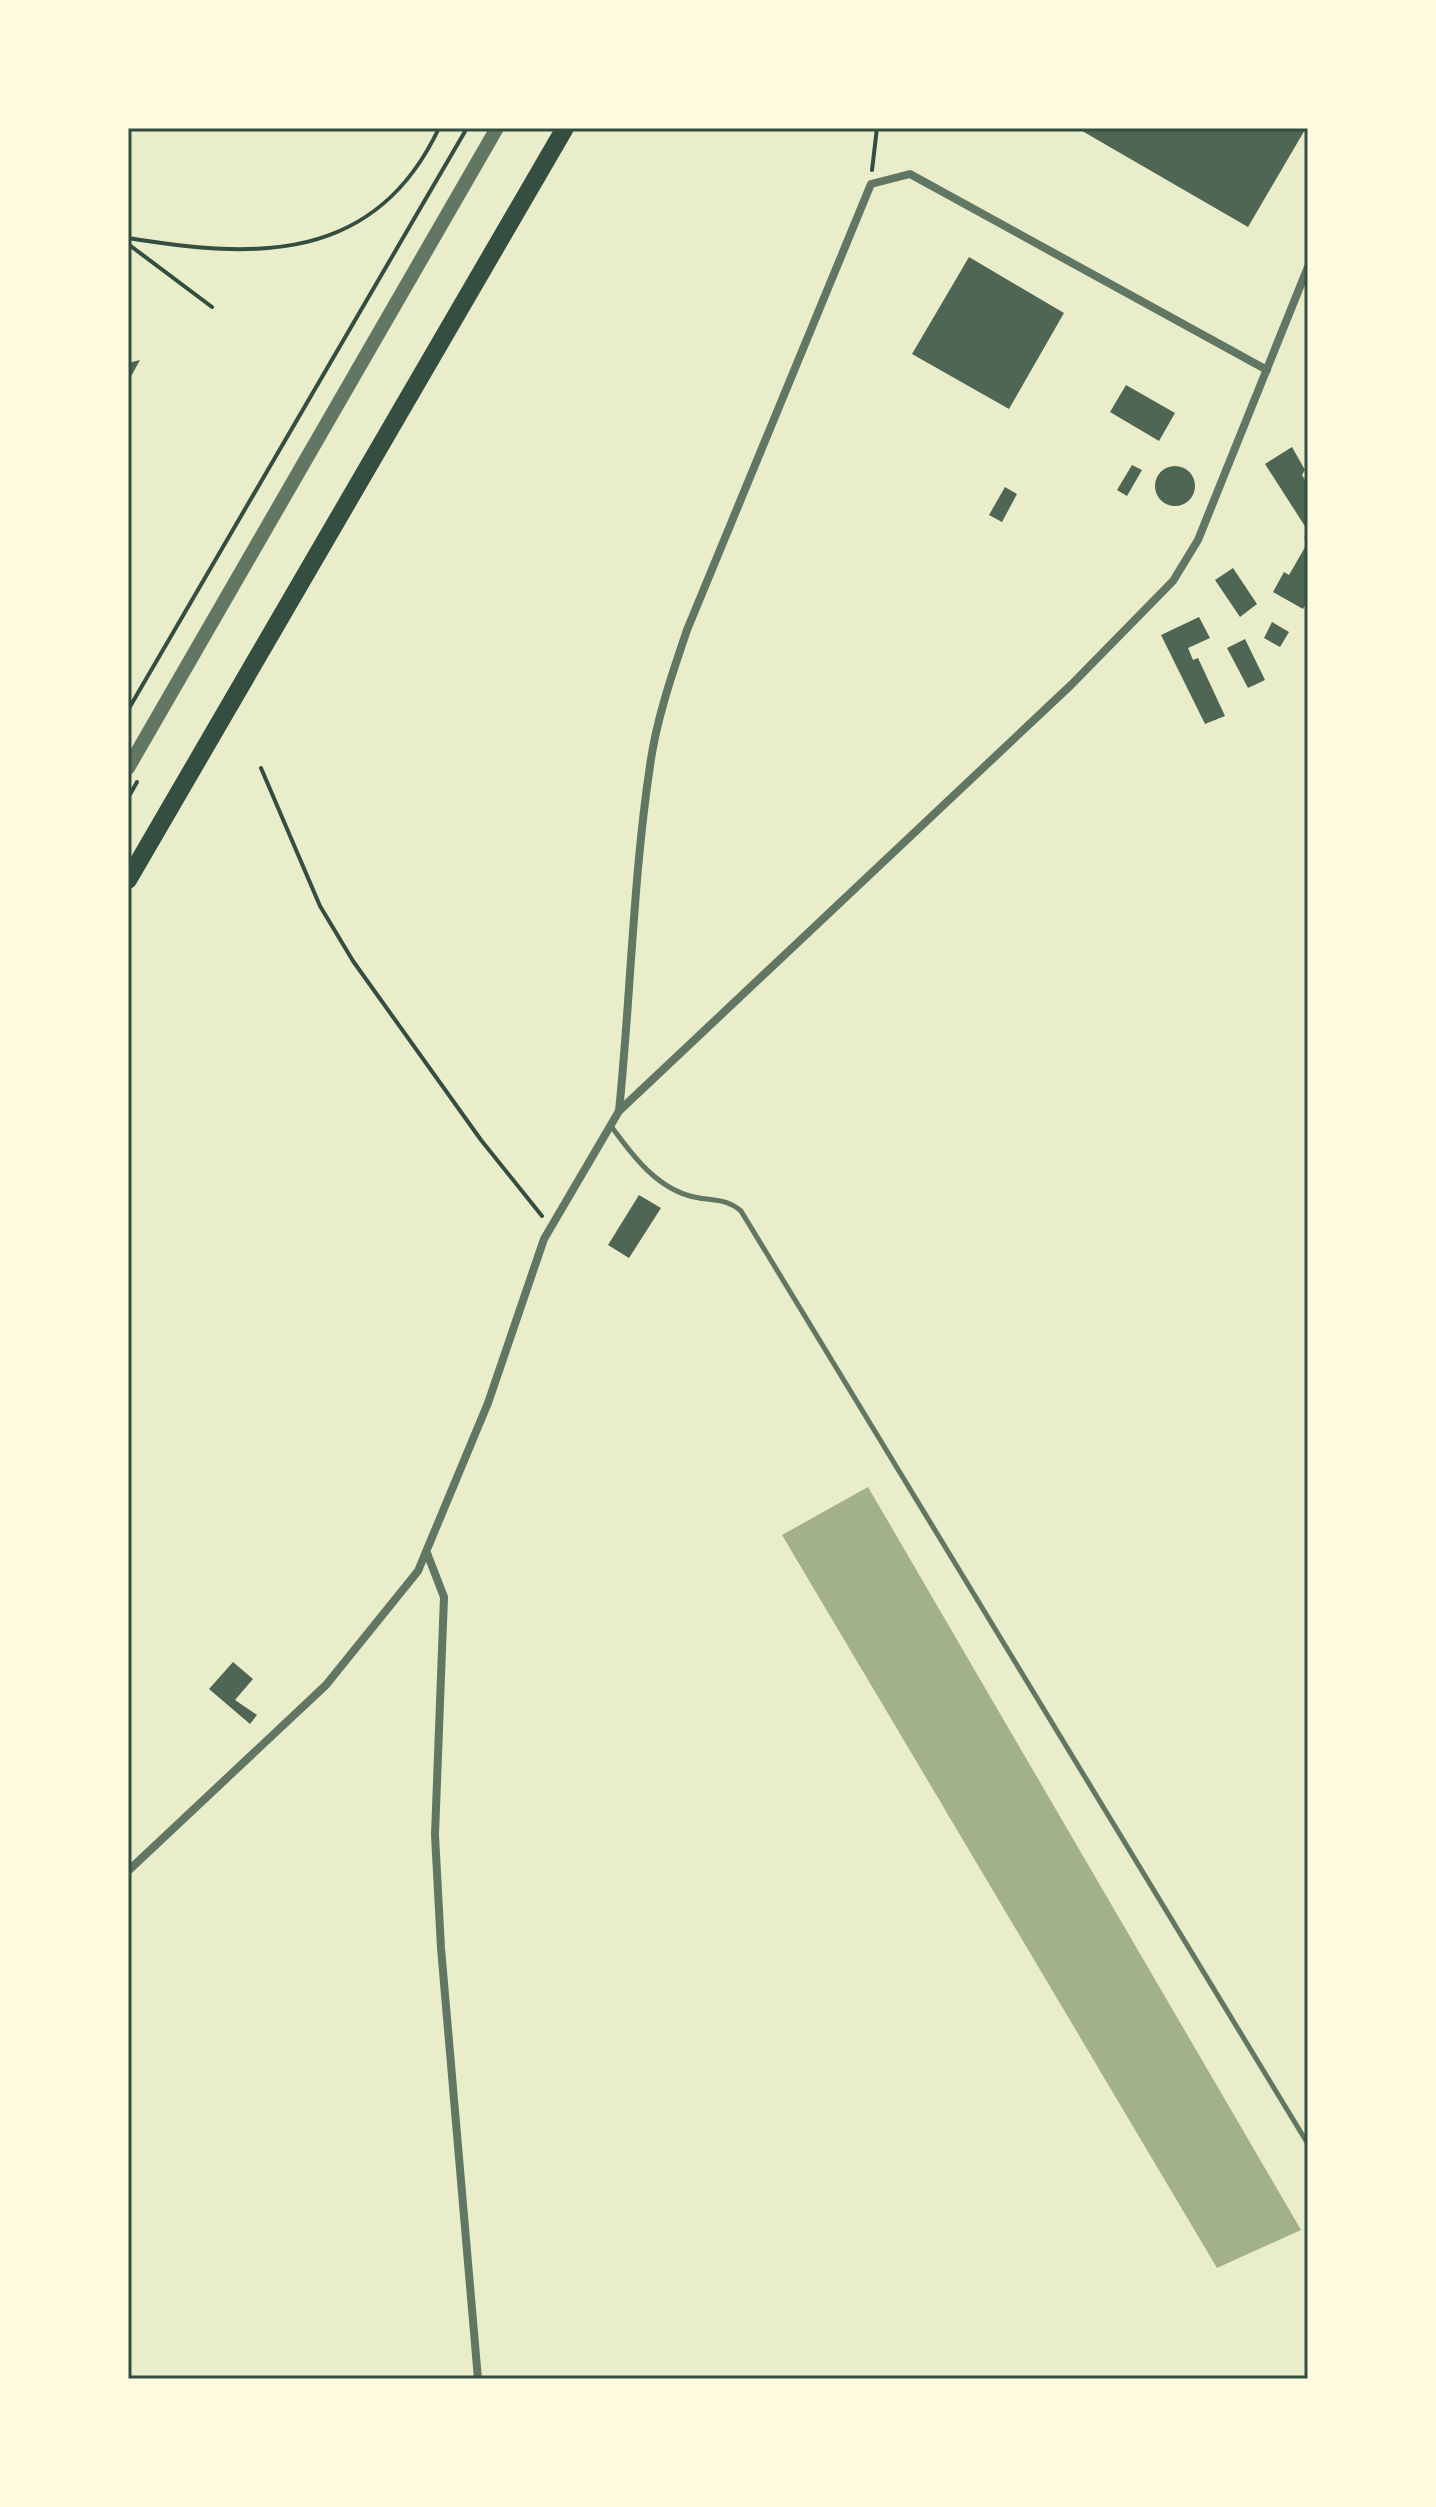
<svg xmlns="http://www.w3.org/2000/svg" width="1436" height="2507" viewBox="0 0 1436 2507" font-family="Bitter,serif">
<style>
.water{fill:#a3b18a}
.building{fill:#4f6655}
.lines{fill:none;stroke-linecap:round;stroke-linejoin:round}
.path{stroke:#344e41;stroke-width:4}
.service{stroke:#617663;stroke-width:5}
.minor{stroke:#617663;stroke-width:8}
.tertiary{stroke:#617663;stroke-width:14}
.primary{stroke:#344e41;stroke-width:18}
.neatline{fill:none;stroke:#344e41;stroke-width:3}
</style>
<rect width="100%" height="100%" fill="#e9edc9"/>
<path class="water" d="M868 1487 1301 2230 1217 2268 782 1535Z"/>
<path class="building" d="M1077 128H1306L1248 227Z
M969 257 1064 313 1009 409 912 354Z
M140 360 128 382V363Z
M1126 385 1175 413 1159 441 1110 412Z
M1292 447 1305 470 1302 475 1308 485V541L1304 538 1308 531 1265 464Z
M1132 465 1142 470 1127 496 1117 490Z
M1155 486a20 20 0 1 1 40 0a20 20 0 1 1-40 0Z
M1005 487 1017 494 1002 522 989 515Z
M1308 542V600L1303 609 1273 592 1284 572 1289 575Z
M1233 568 1257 604 1240 617 1215 580Z
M1199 617 1210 638 1188 648 1193 660 1198 658 1225 716 1205 724 1161 635Z
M1272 622 1289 632 1280 647 1264 638Z
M1245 639 1265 680 1248 688 1227 648Z
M639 1195 661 1208 629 1258 608 1245Z
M233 1662 253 1679 235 1700 257 1715 250 1724 209 1689Z"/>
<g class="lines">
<path class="path" d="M872 170 877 128
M128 238C255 259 375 264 439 128
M128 244 212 307
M128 710 467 128
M261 768 320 906 353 961 481 1140 542 1216
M128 798 137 782"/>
<path class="service" d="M611 1126C632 1155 657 1189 694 1197 712 1201 726 1198 741 1211L1308 2144"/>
<path class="minor" d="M619 1111C631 994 633 875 651 759 658 714 673 672 687 630L871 184 910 174 1267 370
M427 1553 444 1597 435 1835 441 1948 478 2379
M128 1871 326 1685 418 1571 488 1403 544 1239 619 1111 1071 685 1173 581 1198 540 1308 267"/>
<path class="tertiary" d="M128 768 497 128"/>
<path class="primary" d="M128 880 565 128"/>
</g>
<rect width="1436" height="2507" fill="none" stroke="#fefae0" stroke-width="260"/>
<rect x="130" y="130" width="1176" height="2247" class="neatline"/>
</svg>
